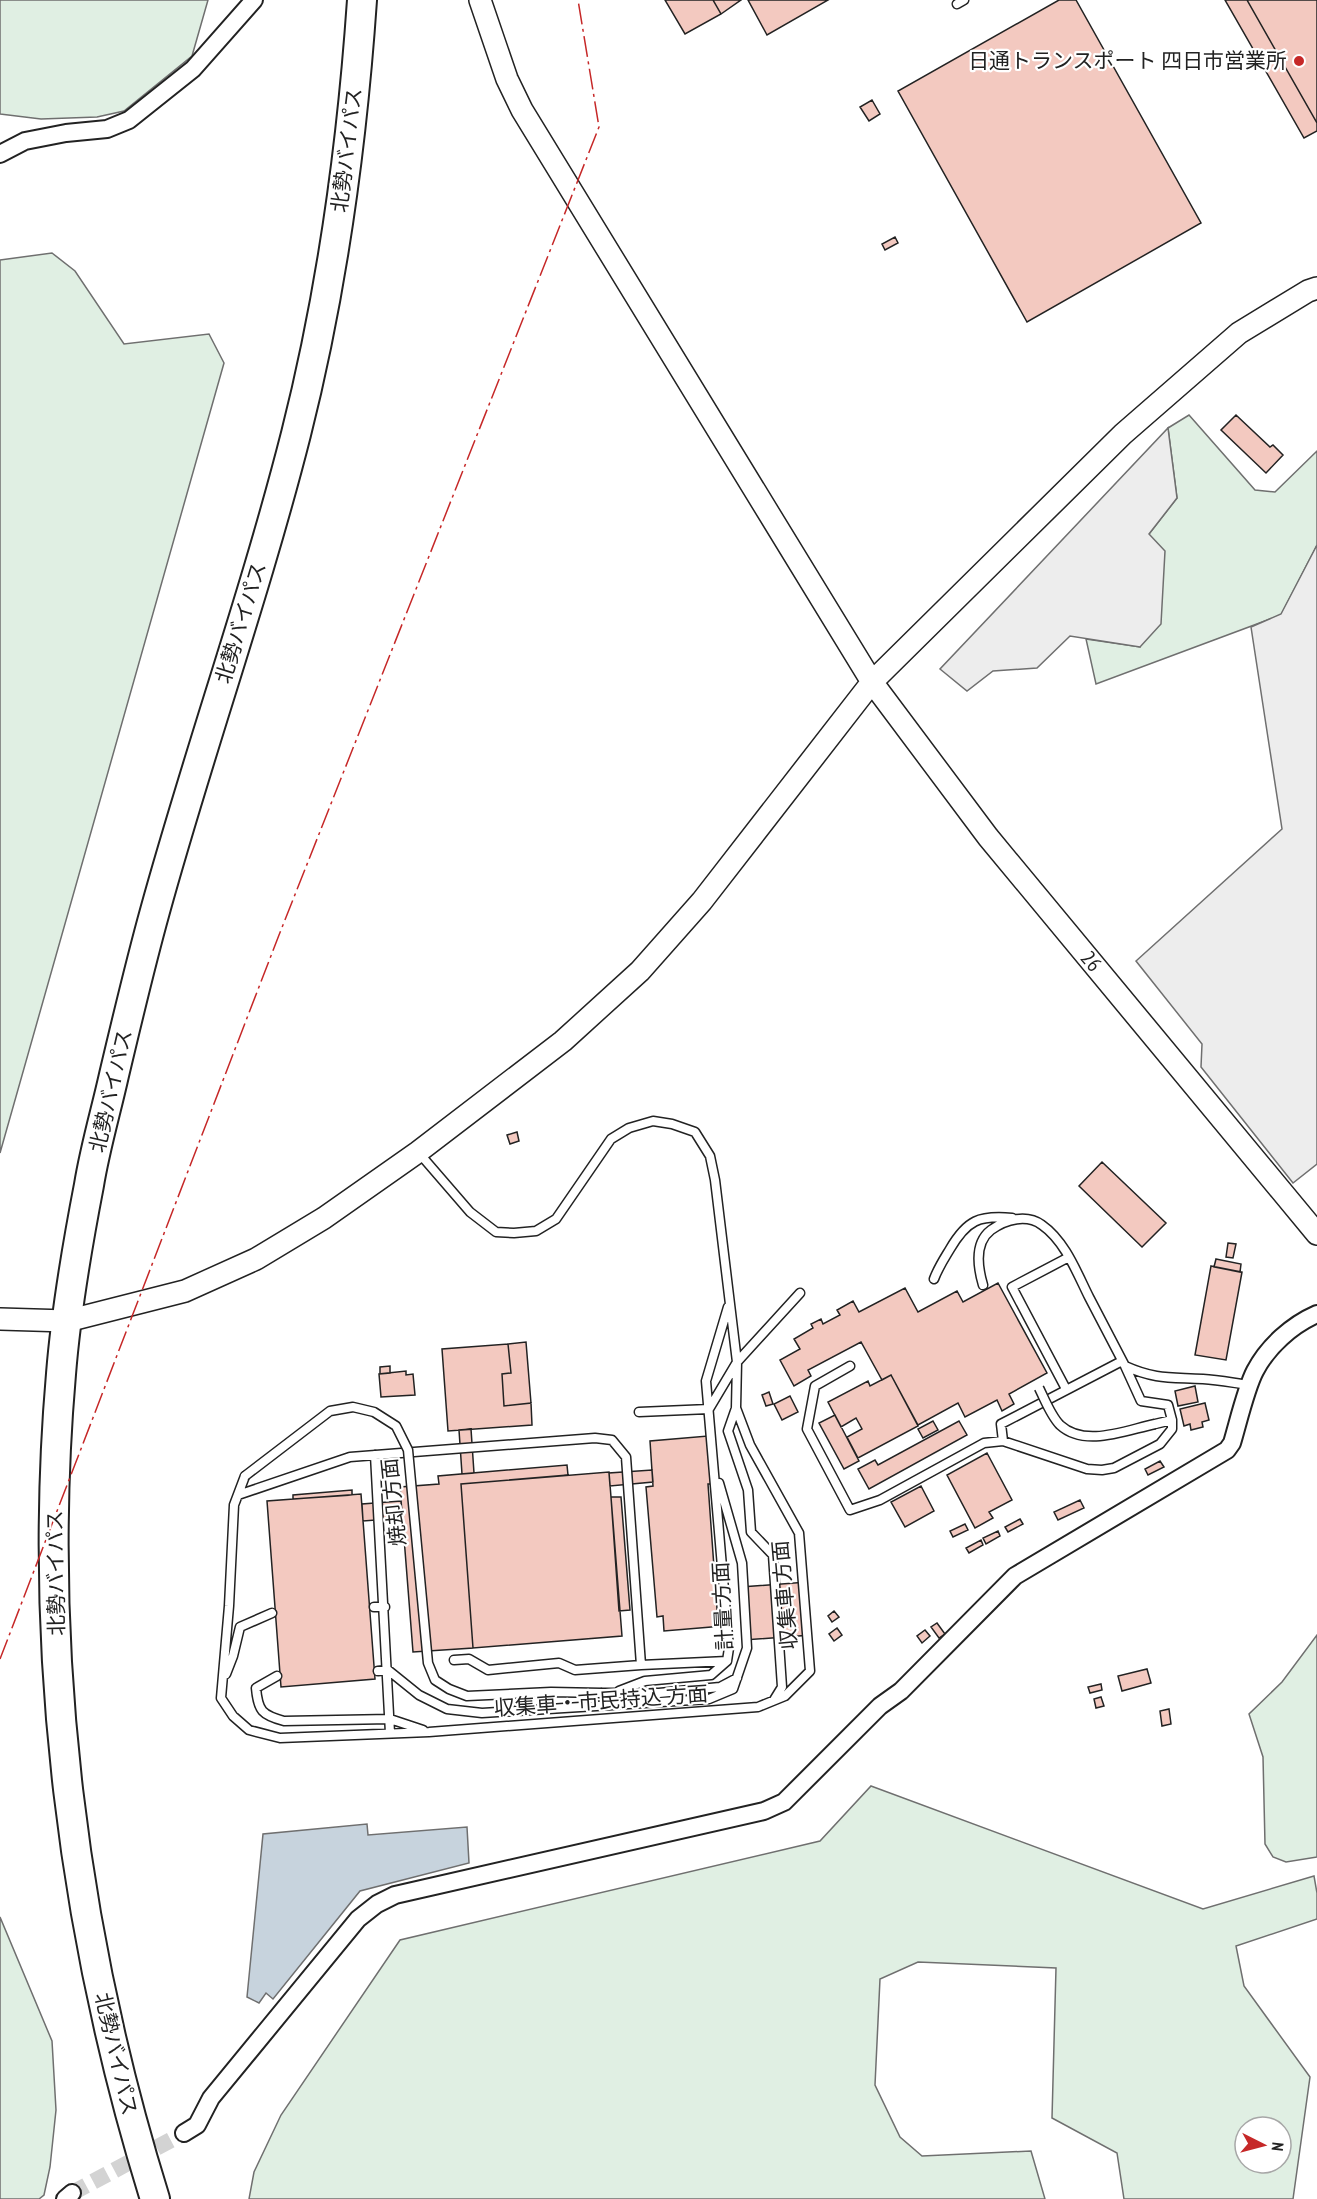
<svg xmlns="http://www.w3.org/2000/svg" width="1317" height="2199" viewBox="0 0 1317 2199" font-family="'PT Sans Narrow','Noto Sans JP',sans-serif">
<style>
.green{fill:#e0efe3;stroke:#6f6f6f;stroke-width:1.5;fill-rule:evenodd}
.parking{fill:#ededed;stroke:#6f6f6f;stroke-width:1.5}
.water{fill:#c7d3dd;stroke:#6f6f6f;stroke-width:1.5}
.building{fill:#f3c9c0;stroke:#222;stroke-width:1.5}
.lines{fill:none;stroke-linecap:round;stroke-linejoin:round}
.minor-tunnel{stroke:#d3d3d3;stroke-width:16;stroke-dasharray:16 8;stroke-linecap:butt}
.service-casing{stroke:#222;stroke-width:11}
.minor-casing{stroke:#222;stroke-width:20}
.tertiary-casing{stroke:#222;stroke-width:24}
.trunk-casing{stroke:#222;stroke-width:32}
.service{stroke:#fff;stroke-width:8}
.minor{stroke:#fff;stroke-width:16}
.tertiary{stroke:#fff;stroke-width:21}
.trunk{stroke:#fff;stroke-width:28}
.service-bridge-casing{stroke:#222;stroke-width:11;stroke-linecap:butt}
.service-bridge{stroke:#fff;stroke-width:8}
.power{stroke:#c62828;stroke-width:1.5;stroke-dasharray:21 4.5 3 4.5;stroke-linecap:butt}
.poi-dot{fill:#c62828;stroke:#fff;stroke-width:2}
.labels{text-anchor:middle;stroke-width:4.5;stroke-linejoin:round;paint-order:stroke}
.poi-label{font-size:21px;fill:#222;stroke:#fff;text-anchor:end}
.street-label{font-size:21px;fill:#222;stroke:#fff}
</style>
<rect width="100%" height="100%" fill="#fff"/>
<path class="green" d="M0 0H208L192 56 124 111 97 117 41 119 0 114Z
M52 253 75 271 124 344 209 334 224 363 0 1153V260Z
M1189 415 1255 490 1275 492 1317 451V545L1281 615 1096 684 1086 639 1140 647 1149 534 1177 498 1168 428Z
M1317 1635V1857L1286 1862 1273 1857 1265 1844 1263 1757 1249 1714 1282 1682Z
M871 1786 1203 1909 1314 1876 1317 1893V1919L1236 1946 1244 1986 1310 2077 1293 2199H1124L1117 2153 1052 2118 1056 1968 918 1962 880 1979 875 2085 900 2137 922 2156 1031 2151 1045 2199H249L254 2172 281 2115 400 1940 820 1841ZM1245 2127H1281V2163H1245Z
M0 1917 52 2041 56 2110 50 2167 44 2195 39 2199H0Z"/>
<path class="parking" d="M1168 428 1177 498 1149 534 1165 551 1161 624 1140 647 1070 636 1037 668 993 671 967 691 940 669Z
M1317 545V1164L1293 1183 1201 1067 1202 1044 1136 961 1282 829 1251 627 1281 614Z"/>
<path class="water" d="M367 1824 368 1835 467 1827 469 1863 360 1891 273 1999 266 1993 259 2003 247 1997 263 1834Z"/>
<path class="building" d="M665 0H713L721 14 685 34Z
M713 0H741L721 14Z
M748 0H828L767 35Z
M1059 0H1076L1201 223 1027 322 898 91Z
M1225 0H1247L1317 123V131L1304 138Z
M1247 0H1317V123Z
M872 100 880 114 869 121 860 107Z
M895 237 898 243 885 250 882 244Z
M1236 415 1270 447 1273 445 1283 455 1266 473 1221 430Z
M517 1132 519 1141 510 1144 507 1135Z
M1102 1162 1166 1223 1142 1247 1079 1186Z
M1228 1243 1236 1244 1233 1258 1226 1257Z
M1216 1259 1241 1264 1240 1272 1214 1267Z
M1211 1266 1242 1272 1226 1360 1195 1355Z
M998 1283 1047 1373 1009 1394 1014 1404 1002 1411 997 1400 965 1417 958 1403 918 1425 891 1375 882 1380 861 1342 808 1370 811 1376 794 1386 780 1360 800 1349 794 1339 813 1328 811 1324 821 1319 823 1324 840 1315 837 1310 853 1301 859 1312 905 1288 918 1312 957 1291 963 1302Z
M526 1342 531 1403 504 1406 502 1374 511 1373 508 1344Z
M508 1344 511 1373 502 1374 504 1406 531 1403 532 1425 448 1431 442 1349Z
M390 1366V1373L380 1374V1367Z
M406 1371V1375L413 1374 415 1395 381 1397 379 1374Z
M891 1375 918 1426 858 1458 847 1437 862 1429 856 1418 841 1427 828 1402 868 1381 870 1386Z
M1195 1386 1198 1402 1178 1406 1175 1391Z
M769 1392 773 1404 766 1406 762 1395Z
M790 1396 798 1412 782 1420 774 1404Z
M1205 1403 1209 1420 1202 1422 1203 1427 1191 1430 1190 1424 1184 1426 1180 1409Z
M835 1415 859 1461 844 1469 819 1423Z
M933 1421 938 1430 923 1438 918 1429Z
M959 1421 967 1435 869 1489 858 1469 875 1460 878 1465Z
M471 1429 474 1473 462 1474 459 1430Z
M708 1436 712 1484H708L717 1609H722L723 1626 664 1631 663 1616 657 1617 646 1487 653 1486 650 1441Z
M987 1453 1012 1500 989 1512 993 1518 975 1528 947 1475Z
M1160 1461 1164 1467 1148 1475 1145 1469Z
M567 1465 568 1475 461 1484 473 1648 413 1652 400 1487 439 1484 438 1476Z
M652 1470 653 1482 610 1486 609 1473Z
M609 1472 622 1636 473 1648 461 1484Z
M921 1486 934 1511 905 1527 891 1502Z
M352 1490V1495L293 1499V1495Z
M361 1494 375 1679 281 1687 267 1501Z
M611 1497H621L630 1610 619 1611Z
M1080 1500 1084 1508 1058 1520 1054 1512Z
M401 1501 402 1518 363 1521 362 1504Z
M1020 1519 1023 1524 1008 1532 1005 1527Z
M965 1524 968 1530 953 1537 950 1531Z
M998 1531 1000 1536 986 1544 983 1538Z
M981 1540 983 1545 969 1553 966 1548Z
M807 1582 811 1635 744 1640 741 1587Z
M834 1611 839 1617 832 1622 828 1616Z
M937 1623 945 1634 939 1638 931 1627Z
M837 1628 842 1635 834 1641 829 1634Z
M925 1630 930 1636 922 1643 917 1636Z
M1147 1669 1151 1683 1122 1691 1118 1676Z
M1101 1684 1102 1690 1090 1693 1088 1687Z
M1101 1697 1104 1706 1096 1708 1094 1699Z
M1169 1709 1171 1724 1162 1726 1160 1711Z"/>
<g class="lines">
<path class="minor-tunnel" d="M72 2193 184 2133"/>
<g class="service-casing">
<path id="service" d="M957 4 964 0
M934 1279C938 1268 944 1259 950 1249 967 1220 979 1215 1012 1218
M983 1285C978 1268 974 1243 991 1230 1006 1219 1027 1214 1042 1225 1065 1241 1077 1273 1089 1297 1101 1320 1113 1343 1125 1366 1156 1380 1172 1377 1203 1379 1219 1380 1234 1383 1250 1385
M850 1366 815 1386 807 1429 850 1510 880 1500 984 1443 1003 1441 1087 1469 1102 1470 1114 1468 1160 1444 1172 1429V1420
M1125 1366 1141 1401 1168 1405 1172 1420 1155 1424
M1066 1389 1012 1287 1069 1257
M736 1408 728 1431 748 1490 751 1532 773 1555 782 1687 774 1700
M639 1412 709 1409 737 1362 800 1293
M1003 1441 1001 1424 1122 1361
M375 1455 390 1733
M245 1476 234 1505 229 1606 221 1698 233 1716 249 1730 280 1738 429 1732 758 1707 785 1696 810 1671 799 1533 750 1445 736 1408 737 1362 715 1180 710 1156 695 1132 672 1124 653 1121 629 1128 611 1139 556 1219 536 1231 514 1233 496 1232 470 1212 419 1153
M238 1495 350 1457 595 1438 612 1440 626 1457 641 1665 727 1661 729 1648 706 1381 728 1307
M374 1607H385
M454 1660 469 1659 488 1670 559 1663 575 1670 641 1665
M378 1671 388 1670 419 1695 447 1709 482 1713 709 1699 733 1689 747 1648 742 1563 719 1483
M226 1674 233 1656 240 1627 272 1613
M277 1676 256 1688C258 1711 262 1715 284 1721L390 1719 423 1730
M619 1691 645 1681 711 1675 727 1661
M602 1693H659L720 1687 737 1678"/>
</g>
<g class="minor-casing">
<path id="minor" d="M0 154 25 141 66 133 107 129 129 120 193 69 254 0
M184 2133 197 2125 211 2098 358 1919 377 1904 395 1895 764 1811 784 1802 880 1706 901 1691 1015 1576 1227 1450 1232 1443C1238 1423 1246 1388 1255 1371 1268 1346 1292 1325 1317 1314
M65 2199 72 2193"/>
</g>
<g class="tertiary-casing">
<g id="tertiary">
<path id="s1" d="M1317 288 1308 291 1239 333 1123 434 872 682 988 837 1317 1234"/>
<path d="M0 1319 67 1321 185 1291 256 1259 324 1218 418 1152 563 1041 640 971 702 901 872 682 522 110 507 79 480 0"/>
</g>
</g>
<g class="trunk-casing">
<path id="trunk" d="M155 2199C73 1936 37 1649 61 1374 66 1311 77 1247 89 1185 95 1148 106 1111 114 1075 127 1020 140 965 155 911 199 751 255 595 296 434 332 292 352 146 362 0"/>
</g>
<use href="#service" class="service"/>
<use href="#minor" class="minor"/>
<use href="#tertiary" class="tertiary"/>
<use href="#trunk" class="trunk"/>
<g class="service-bridge-casing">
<path id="service-bridge" d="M1039 1388C1045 1400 1051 1416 1060 1425 1085 1448 1126 1430 1155 1424
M245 1476 330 1411 353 1407 374 1412 396 1426 408 1450 428 1663 435 1680 449 1689 467 1696 551 1692 602 1693"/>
</g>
<use href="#service-bridge" class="service-bridge"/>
<path class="power" d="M0 1659 279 935 599 127 578 0"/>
</g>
<circle class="poi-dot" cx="1299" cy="61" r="6"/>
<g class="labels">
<g class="poi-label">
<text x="1287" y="68">日通トランスポート 四日市営業所</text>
</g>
<g class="street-label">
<text transform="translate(347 150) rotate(-83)" y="7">北勢バイパス</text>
<text transform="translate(241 623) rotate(-73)" y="7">北勢バイパス</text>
<text dy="7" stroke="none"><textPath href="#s1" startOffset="952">26</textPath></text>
<text transform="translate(111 1091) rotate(-77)" y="7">北勢バイパス</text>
<text transform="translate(394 1502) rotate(-96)" y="7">焼却 方面</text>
<text transform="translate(56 1573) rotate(-91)" y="7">北勢バイパス</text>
<text transform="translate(785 1595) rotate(-95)" y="7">収集車 方面</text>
<text transform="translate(723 1606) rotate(-93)" y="7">計量 方面</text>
<text transform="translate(601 1701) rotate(-4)" y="7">収集車・市民持込 方面</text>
<text transform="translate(116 2054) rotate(77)" y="7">北勢バイパス</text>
</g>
</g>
<g transform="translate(1263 2145) rotate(96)"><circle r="28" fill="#ffffff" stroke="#a7a7a7" stroke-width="1.5"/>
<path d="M0-4.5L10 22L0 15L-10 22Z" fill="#c62828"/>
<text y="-9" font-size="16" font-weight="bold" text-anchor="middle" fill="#222222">N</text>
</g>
</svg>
